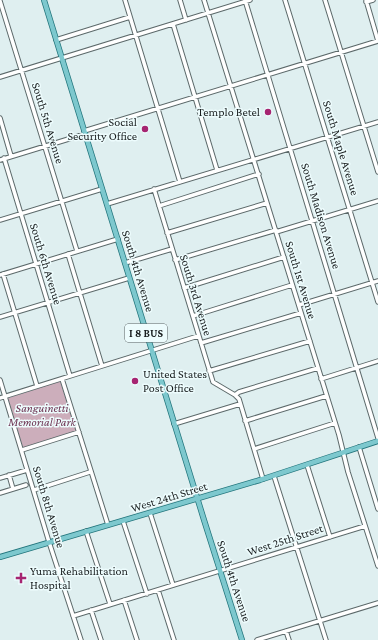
<svg xmlns="http://www.w3.org/2000/svg" width="378" height="640" viewBox="0 0 378 640" font-family="'Crimson Pro',serif">
<style>
.green{fill:#ccaebb}
.lines{fill:none;stroke-linecap:round;stroke-linejoin:round}
.minor-casing{stroke:#5c696a;stroke-width:5.5}
.major-casing{stroke:#22757c;stroke-width:6}
.minor{stroke:#fff;stroke-width:3.5}
.major{stroke:#7dc8ce;stroke-width:4.5}
.poi-dot{fill:#a62471;stroke:#edfcfd;stroke-width:1.5}
.labels{text-anchor:middle;stroke-width:3;stroke-linejoin:round;paint-order:stroke}
.shield{fill:#edfcfd;stroke:#596162;stroke-width:1}
.shield-label{font-size:11px;font-weight:bold;fill:#1a1f20}
.poi-label{font-size:12px;fill:#1a1f20;stroke:#edfcfd;text-anchor:end}
.street-label{font-size:12px;fill:#1a1f20;stroke:#edfcfd}
.park-label{font-size:12px;font-style:italic;fill:#6e3352;stroke:#edfcfd}
</style>
<rect width="100%" height="100%" fill="#dfeff0"/>
<path class="green" d="M60 381 76 431 23 448 8 398Z"/>
<g class="lines">
<g class="minor-casing">
<path id="minor" d="M125 0 180 182
M180 0 186 20
M204 0 339 435 348 472 378 566
M245 0 378 438
M285 0 378 302
M325 0 378 172
M366 0 378 41
M0 1 77 251
M366 2 373 0
M173 24 217 170
M56 40 130 17
M0 77 250 0
M0 118 11 156
M84 131 378 41
M4 158 70 376
M0 160 85 134
M154 189 213 382 235 395 239 399 263 479
M107 204 378 122
M159 206 259 174
M0 220 102 189
M276 232 378 201
M167 233 267 203
M68 254 102 366
M175 260 276 230
M125 263 172 249
M3 274 37 386
M0 275 118 239
M184 288 284 257
M299 305 378 281
M193 316 292 285
M0 317 129 278
M201 343 301 313
M209 371 310 341
M62 379 108 525
M321 379 378 361
M0 380 49 542 81 640
M235 395 239 392 318 368
M0 398 198 336
M245 421 326 396
M174 424 240 404
M359 447 378 509
M254 449 335 423
M22 450 79 432
M307 465 330 537
M9 475 13 489
M274 476 326 640
M0 478 27 470
M34 490 90 472
M0 493 26 485
M150 513 173 585
M123 521 147 594
M86 531 110 604
M158 590 174 640
M124 600 137 640
M91 610 101 640
M73 616 365 526
M286 631 289 640
M257 640 378 603"/>
</g>
<g class="major-casing">
<path id="major" d="M44 0 204 520 242 640
M0 557 260 480 378 441"/>
</g>
<use href="#minor" class="minor"/>
<use href="#major" class="major"/>
</g>
<g class="poi-dot">
<circle cx="268" cy="112" r="4"/>
<circle cx="145" cy="129" r="4"/>
<circle cx="135" cy="381" r="4"/>
<path d="M19 572h4v4h4v4h-4v4h-4v-4h-4v-4h4z"/>
</g>
<g class="labels">
<rect class="shield" x="125" y="324" width="42" height="18" rx="3"/>
<g class="shield-label">
<text x="146" y="337">I 8 BUS</text>
</g>
<g class="poi-label">
<text x="260" y="116">Templo Betel</text>
<text x="137" y="126">Social<tspan x="137" dy="14">Security Office</tspan></text>
<text x="143" y="378" text-anchor="start">United States<tspan x="143" dy="14">Post Office</tspan></text>
<text x="30" y="575" text-anchor="start">Yuma Rehabilitation<tspan x="30" dy="14">Hospital</tspan></text>
</g>
<g class="street-label">
<text transform="translate(48 123) rotate(73)" y="4">South 5th Avenue</text>
<text transform="translate(341 148) rotate(73)" y="4">South Maple Avenue</text>
<text transform="translate(321 216) rotate(73)" y="4">South Madison Avenue</text>
<text transform="translate(46 264) rotate(73)" y="4">South 6th Avenue</text>
<text transform="translate(138 271) rotate(73)" y="4">South 4th Avenue</text>
<text transform="translate(301 280) rotate(73)" y="4">South 1st Avenue</text>
<text transform="translate(196 295) rotate(73)" y="4">South 3rd Avenue</text>
<text transform="translate(169 497) rotate(-17)" y="4">West 24th Street</text>
<text transform="translate(49 507) rotate(73)" y="4">South 8th Avenue</text>
<text transform="translate(285 540) rotate(-18)" y="4">West 25th Street</text>
<text transform="translate(234 581) rotate(72)" y="4">South 4th Avenue</text>
</g>
<g class="park-label">
<text x="42" y="412">Sanguinetti<tspan x="42" dy="14">Memorial Park</tspan></text>
</g>
</g>
</svg>
